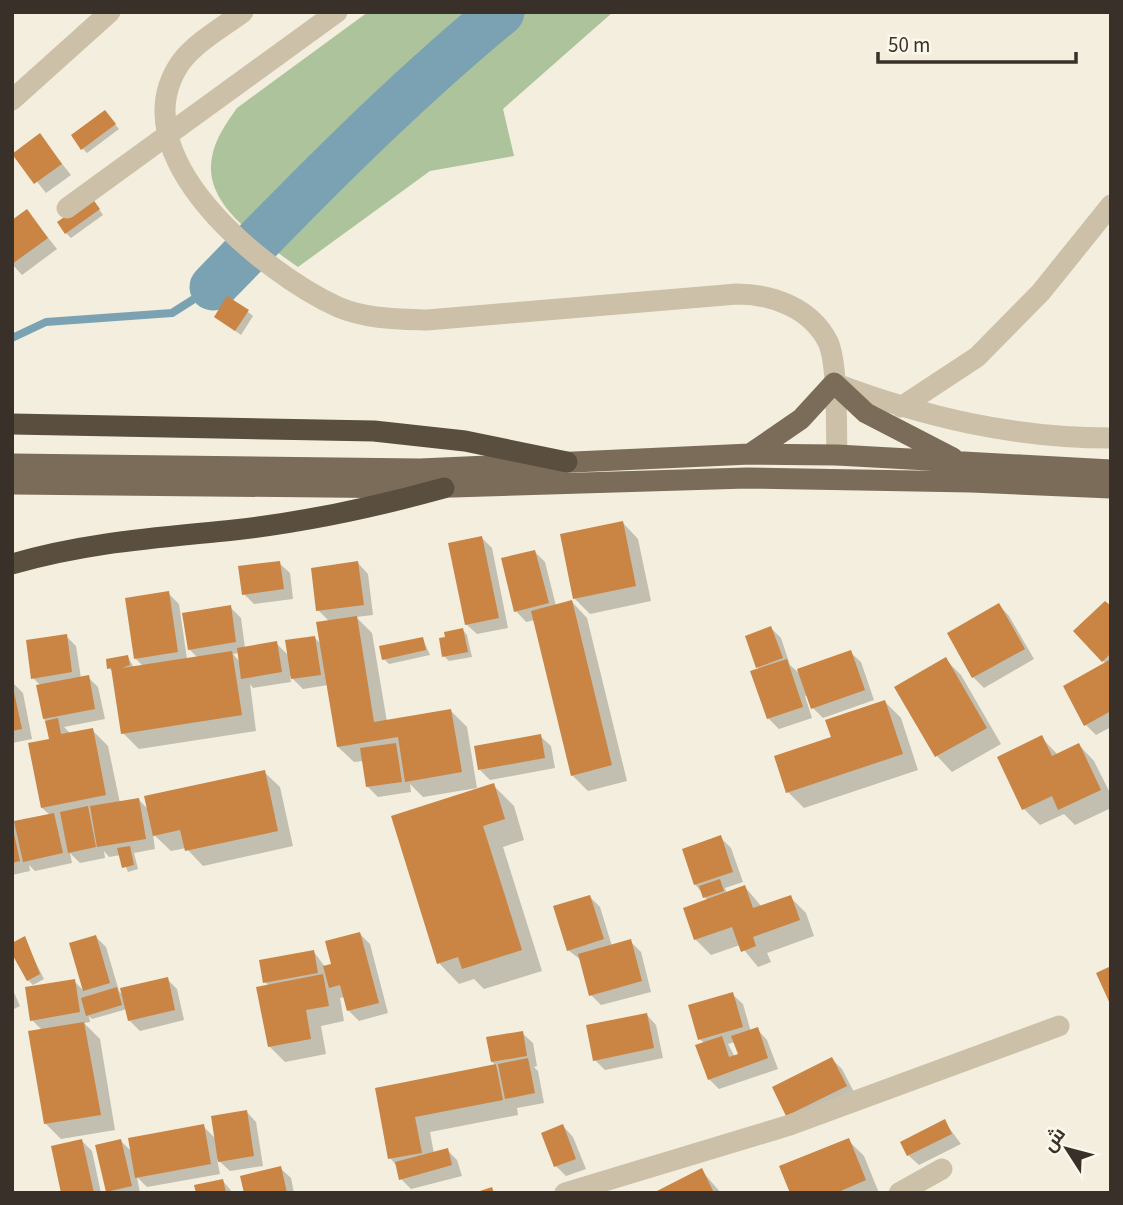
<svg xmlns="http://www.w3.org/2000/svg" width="1123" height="1205" viewBox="0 0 1123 1205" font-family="'Source Sans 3',Cairo,sans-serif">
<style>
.green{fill:#adc39c}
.shadow{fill:#0003;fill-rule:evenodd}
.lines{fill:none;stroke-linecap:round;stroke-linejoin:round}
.stream{stroke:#7ba2b2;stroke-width:8}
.river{stroke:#7ba2b2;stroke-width:47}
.building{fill:#ca8444}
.minor{stroke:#ccc1a8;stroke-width:21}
.major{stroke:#7b6c59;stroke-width:21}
.highway{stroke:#5a4e3f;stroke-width:21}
</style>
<rect width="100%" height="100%" fill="#f3eedd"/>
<path class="green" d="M368 12H613L503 109 514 156 430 171 298 267C264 242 202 207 212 157 215 139 227 122 237 108Z"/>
<path class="shadow" d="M109 117 119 129 87 153 83 149Z
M40 136 71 175 46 193 15 154Z
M96 205 103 215 71 238 66 233Z
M27 211 57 249 22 275 12 264V222Z
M248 312 253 316 241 335 216 317Z
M623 523 638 539 651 601 590 614 574 598Z
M482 538 492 548 508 628 477 634 466 624Z
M535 552 545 562 556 606 572 602 587 618 627 781 588 791 572 775 535 620 526 622 516 611Z
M279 563 290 573 293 599 254 604 244 594Z
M358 563 368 574 373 615 356 617 372 633 387 722 451 711 467 727 477 788 423 797 410 784 411 792 378 797 367 786 363 761 354 762 338 747 328 685 303 689 290 676 291 682 253 688 250 684 256 731 139 749 123 733 114 673 109 668 128 657 134 668 143 666 136 659 168 593 179 604 187 659 198 658 189 649 230 607 241 618 245 648 276 643 289 656 315 638 322 645 330 622 318 610ZM239 653 240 662 233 654Z
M999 605 1009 616 1034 659 984 688 973 677 949 634Z
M1111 609V727L1096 735 1086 725 1106 664 1076 631Z
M771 628 781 638 790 665 802 676 850 652 861 662 874 700 823 718 813 708 808 695 805 696 812 718 779 729 768 718 758 667Z
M463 630 467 635 472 657 449 661 444 656Z
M66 636 76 646 81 678 88 677 98 687 105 719 64 727 71 734 92 730 108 746 120 803 139 800 149 810 264 772 280 787 293 846 203 866 186 848 171 851 153 834 155 849 134 853 138 869 128 872 121 855 109 857 104 851 105 858 80 863 70 853 72 863 35 871 29 865 30 871 12 875V822L50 815 42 808 51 740 44 718 41 686 33 678Z
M423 639 430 655 389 664 384 659Z
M945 659 961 675 1001 744 952 772 937 756 897 688Z
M12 682 23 693 32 739 12 743Z
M885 702 901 718 918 770 804 808 788 792 776 757 833 738Z
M540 736 551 746 555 768 490 780 480 770Z
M1041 737 1058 755 1079 745 1094 761 1111 795V808L1075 825 1064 814 1040 825 1024 809 999 757Z
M493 785 514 806 524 840 503 847 542 971 484 989 474 979 459 984 439 963Z
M720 837 731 848 743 882 725 888 727 894 745 887 762 907 790 897 806 913 814 936 767 953 771 962 758 967 740 945 711 955 695 939 708 901 695 884Z
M590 897 600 907 612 946 630 941 641 952 651 992 601 1005 591 995 581 960 568 950Z
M360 934 370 944 388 1013 359 1021 349 1011 345 997 340 998 344 1021 321 1026 326 1054 285 1062 269 1046V986L265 982 314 952 325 967 333 965Z
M96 937 106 947 119 991 124 997 167 979 177 989 184 1020 140 1031 129 1020 127 1009 92 1019 89 1016 90 1022 84 1023 100 1039 115 1130 61 1139 46 1124 43 1031 32 1020 74 981 84 991Z
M24 939 44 979 33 985 28 980Z
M12 988 20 1006 12 1010Z
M732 994 743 1004 751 1032 757 1029 767 1040 778 1069 719 1089 709 1079 705 1044 700 1039ZM735 1042 740 1055 735 1057 728 1044Z
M646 1014 656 1025 663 1058 605 1070 595 1060Z
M522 1033 533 1043 537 1066 534 1067 538 1071 544 1103 517 1108 518 1115 430 1132 434 1154 447 1150 457 1160 462 1176 411 1189 401 1179 397 1166 390 1158 377 1090 497 1066 492 1062Z
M832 1059 842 1069 856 1096 787 1115Z
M246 1111 256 1122 263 1166 230 1171 217 1159 220 1174 147 1187 137 1177 140 1193 107 1191 121 1141 133 1153 203 1126 216 1139Z
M944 1121 961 1144 919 1165 908 1155Z
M563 1126 573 1137 586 1169 566 1176 556 1166Z
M848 1140 864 1156 879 1193H791Z
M82 1141 92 1151 101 1193H63Z
M280 1168 291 1178 294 1193H246Z
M702 1171 721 1193H657Z
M223 1181 233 1193H198Z"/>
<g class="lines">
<path class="stream" d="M12 338 46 322 172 313 213 287"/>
<path class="river" d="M213 287C305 192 398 97 501 12"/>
</g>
<path class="building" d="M105 110 116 124 81 150 71 135Z
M40 133 62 164 34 184 12 154Z
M92 198 100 209 65 234 57 222Z
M27 209 48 238 12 264V220Z
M227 296 249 310 235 331 214 317Z
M623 521 636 586 573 599 560 534Z
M482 536 499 618 465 625 448 543Z
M535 550 549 603 514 612 501 558Z
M280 561 284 589 242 595 238 566Z
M358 561 364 605 316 611 311 568Z
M169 591 178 652 134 659 125 598Z
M572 600 612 765 571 776 531 611Z
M1105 601 1111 606V653L1102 662 1073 631Z
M999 603 1025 649 972 678 947 633Z
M231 605 236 642 188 650 182 613Z
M357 616 374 722 451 709 462 772 405 782 398 737 337 747 316 622Z
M771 626 783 658 756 668 745 636Z
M463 628 468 652 442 657 439 638 445 637 444 632Z
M67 634 72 672 31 679 26 640Z
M315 636 321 675 291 679 285 640Z
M423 637 426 650 382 660 379 646Z
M277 641 282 672 241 679 237 648Z
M851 650 865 690 811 709 797 669Z
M232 651 242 715 121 734 111 668 107 669 106 659 128 655 130 665 122 668Z
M946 657 987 728 935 757 894 687Z
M787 659 803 707 767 719 750 671Z
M1111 659V711L1084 726 1063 686Z
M89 675 95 709 43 719 36 685Z
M12 683 22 729 12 731Z
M885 700 903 754 786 793 774 756 831 737 825 720Z
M58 718 61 734 93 728 106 795 41 808 28 743 49 739 45 721Z
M541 734 545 758 478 770 474 746Z
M1042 735 1052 756 1079 743 1101 790 1058 810 1052 796 1022 810 997 757Z
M396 743 402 782 366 787 360 748Z
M265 770 278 831 185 851 180 830 153 836 144 796Z
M494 783 505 819 483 826 522 950 462 969 458 957 437 964 391 816Z
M139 798 146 839 97 847 90 806Z
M88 806 96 847 68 853 60 812Z
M54 813 63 853 23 862 14 821Z
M12 825 20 861 12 863Z
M721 835 733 872 694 885 682 849Z
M130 846 134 865 122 868 117 848Z
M720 879 724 891 703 898 699 886Z
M745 885 753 908 791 895 800 920 753 937 756 946 741 952 732 927 694 940 683 908Z
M590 895 604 939 567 951 553 906Z
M360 932 379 1003 347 1011 340 985 329 988 323 966 331 964 325 941Z
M96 935 110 983 83 991 69 943Z
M25 936 40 974 27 981 12 954V943Z
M631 939 642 981 589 996 578 954Z
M314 950 318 973 263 983 259 960Z
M1111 966V1006L1096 973Z
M323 974 329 1006 306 1010 311 1039 268 1047 256 987Z
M168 977 175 1010 128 1021 120 988Z
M75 979 80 1012 30 1021 25 987Z
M117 987 122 1005 86 1016 81 998Z
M733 992 743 1027 698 1040 688 1005Z
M647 1013 654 1048 593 1061 586 1025Z
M84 1022 101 1115 44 1124 28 1031Z
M758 1027 768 1058 708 1080 695 1045 722 1036 729 1057 738 1054 731 1036Z
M523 1031 527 1056 491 1062 486 1037Z
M832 1057 847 1086 786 1116 772 1087Z
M528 1058 535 1093 505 1099 498 1064Z
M496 1064 503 1100 415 1117 422 1153 388 1159 375 1088Z
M247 1110 254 1156 218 1162 211 1116Z
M945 1119 952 1134 907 1156 900 1142Z
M204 1124 211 1164 135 1178 128 1138Z
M563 1124 576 1159 554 1167 541 1133Z
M849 1138 866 1180 836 1193H790L779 1166Z
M82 1139 94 1193H61L51 1146Z
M121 1139 132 1186 106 1192 95 1145Z
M448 1148 452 1165 399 1180 395 1162Z
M281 1166 287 1193H244L240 1176Z
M702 1168 714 1193H653Z
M223 1179 226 1193H196L194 1185Z
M492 1187 494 1193H477V1192Z"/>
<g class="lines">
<path class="minor" d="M243 12C223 27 196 42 181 62 116 155 265 274 338 307 366 319 397 319 427 320L737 294C772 294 811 308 828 342 838 363 836 429 837 455
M12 100 110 12
M67 208 337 12
M834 383C924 417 1013 438 1111 438
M901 407 977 357 1041 292 1111 205
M565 1193 790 1125 1059 1026
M899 1193 942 1169"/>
<path class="major" d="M750 454 801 419 834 383 866 413 953 458
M12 464 420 469 750 454 837 455 1111 470
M12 484 420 488 747 478 971 482 1111 488"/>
<path class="highway" d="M12 424 374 431 465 441 567 462
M12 564C88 542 157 538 234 530 306 522 375 507 444 488"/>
</g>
<rect width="1123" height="1205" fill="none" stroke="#393129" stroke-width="28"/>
<g transform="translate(1067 1149) rotate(306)" stroke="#fbf7ea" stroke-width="5" paint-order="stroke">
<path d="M0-5L12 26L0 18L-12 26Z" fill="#393129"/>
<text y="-10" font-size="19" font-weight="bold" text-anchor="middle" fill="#393129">ش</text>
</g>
<path d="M878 52v10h198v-10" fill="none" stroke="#393129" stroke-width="3.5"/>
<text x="888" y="52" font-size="21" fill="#393129" stroke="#fbf7ea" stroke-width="5" paint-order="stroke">50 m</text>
</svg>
